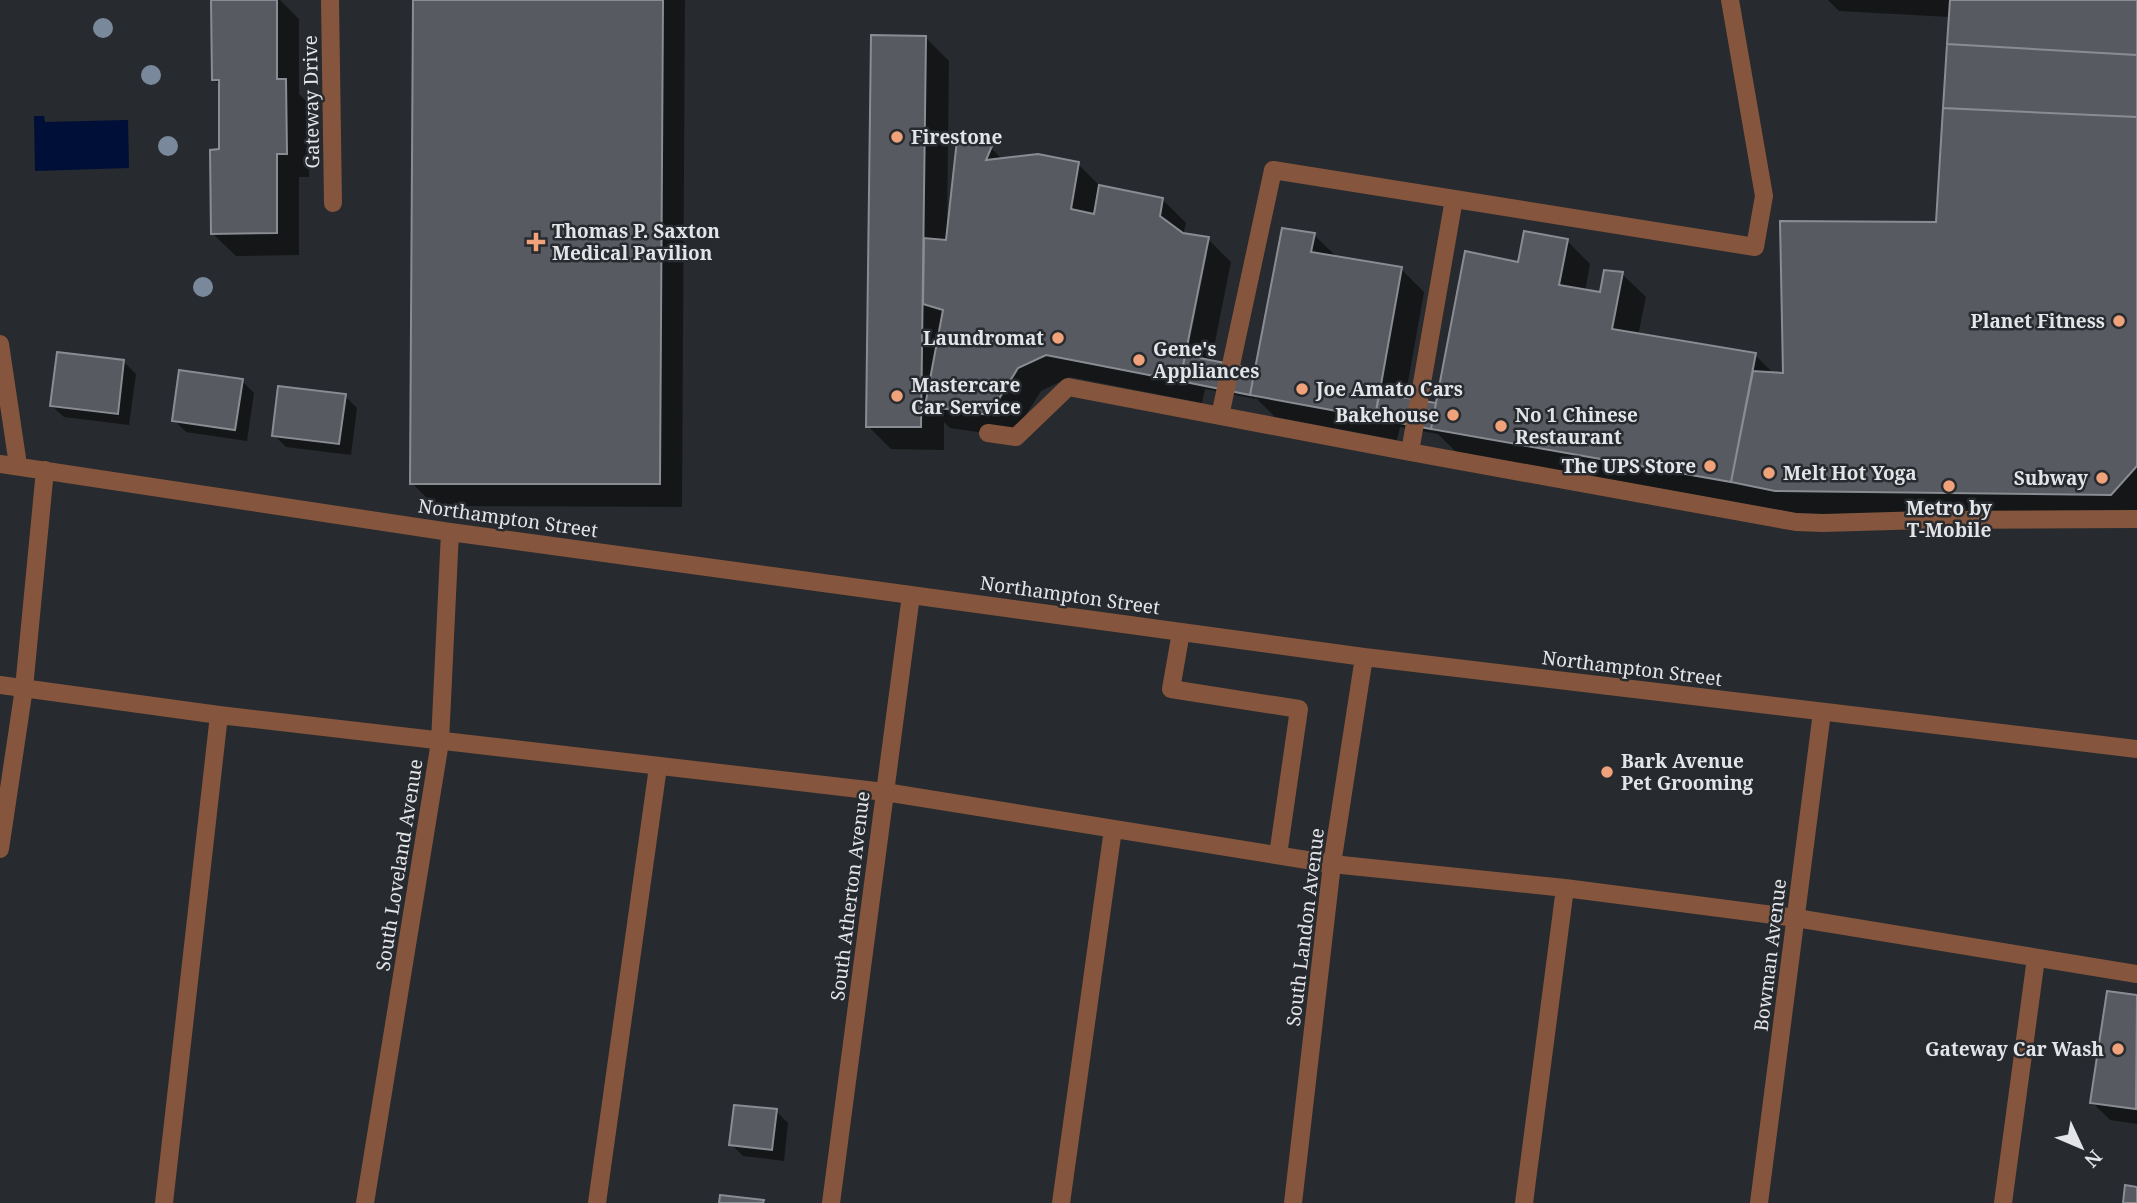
<svg xmlns="http://www.w3.org/2000/svg" width="2137" height="1203" viewBox="0 0 2137 1203" font-family="'Noto Serif',serif">
<style>
.water{fill:#000f37}
.shadow{fill:#0007;fill-rule:evenodd}
.building{fill:#575a60;stroke:#898d93;stroke-width:2}
.lines{fill:none;stroke-linecap:round;stroke-linejoin:round}
.lane{stroke:#85563d;stroke-width:18}
.street{stroke:#85563d;stroke-width:18}
.tree{fill:#7a889c}
.poi-dot{fill:#f0a27a;stroke:#272a2e;stroke-width:2.5}
.labels{text-anchor:middle;stroke-width:5;stroke-linejoin:round;paint-order:stroke}
.street-label{font-size:19px;fill:#e3e5e8;stroke:#272a2e}
.poi-label{font-size:19px;font-weight:bold;fill:#e3e5e8;stroke:#272a2e;text-anchor:start}
</style>
<rect width="100%" height="100%" fill="#272a2e"/>
<path class="water" d="M34 116H44L45 122 128 120 129 168 35 171Z"/>
<path class="shadow" d="M213 0H280L299 19V94L309 104V177H299V255L236 256 212 233 220 151 221 86 213 79Z
M415 0H685L682 507 435 506 412 483Z
M1828 0H2137V515L2134 518 1800 514 1456 452 1438 434 1400 427 1397 440 1275 417 1255 397V399L1205 389 1202 403 1070 377 1041 391 1012 437 950 428 944 422V450L891 449 868 426 925 37 949 61 947 227 949 228 991 148 1003 160 1078 164 1101 187 1162 199 1186 223 1183 235 1208 239 1231 262 1211 362 1256 371 1314 235 1338 258 1401 269 1424 292 1405 399 1437 405 1519 264 1567 241 1590 264 1585 291 1601 294 1622 274 1646 297 1638 336 1755 355 1774 374 1785 375 1938 223 1950 17 1839 11ZM1203 254H1207L1185 364H1181Z
M124 362 136 374 129 425 64 417 52 406Z
M242 381 254 393 247 441 186 432 174 420Z
M345 396 357 408 351 455 286 447 274 435Z
M2108 993 2137 997V1124L2110 1120 2092 1102Z
M776 1111 788 1123 784 1161 743 1156 731 1144Z"/>
<path class="building" d="M211 0H277V79H286L287 154H277V233L211 234 210 150 219 149V80H212Z
M413 0H663L660 484H410Z
M1950 0H2137V55L1947 44Z
M871 35 926 36 921 427H866Z
M1947 44 2137 55V117L1943 108Z
M1943 108 2137 117V466L2111 495 1775 491 1731 482 1753 371 1783 373 1780 221 1936 222Z
M957 140 992 146 986 160 1038 154 1079 162 1071 209 1094 214 1099 185 1163 198 1160 216 1183 233 1209 237 1180 381 1046 355 1018 368 989 415 925 406 943 310 923 304 924 238 946 240Z
M1282 228 1315 233 1311 252 1402 267 1375 418 1250 395Z
M1524 231 1568 239 1559 285 1600 292 1604 270 1623 272 1612 329 1756 353 1731 482 1431 429 1465 251 1518 262Z
M57 352 124 360 118 414 50 406Z
M1185 355 1255 369 1250 395 1180 381Z
M179 370 243 379 235 430 172 421Z
M278 386 346 394 339 444 272 436Z
M1379 393 1436 403 1431 429 1375 418Z
M2107 991 2137 995 2136 1109 2090 1103Z
M734 1105 777 1109 772 1150 729 1145Z
M2125 1185 2137 1187V1203H2123Z
M720 1195 764 1200 763 1203H719Z"/>
<g class="lines">
<path class="lane" d="M1220 416 1273 170 1755 247 1764 196 1730 0
M988 433 1016 437 1068 387 1410 452 1796 522 1823 523 1926 520 2137 519
M1410 452 1454 199
M1181 632 1171 689 1299 709 1278 855
M0 685 219 715 885 792 1332 864 1565 888 1796 918 2137 974
M164 1203 219 715
M597 1203 658 767
M1061 1203 1113 829
M1524 1203 1565 888
M2003 1203 2036 958"/>
<path class="street" d="M330 0 333 203
M0 344 18 465
M0 464 450 532 1364 657 2137 749
M0 849 24 688 45 470
M365 1203 440 742 450 532
M831 1203 911 595
M1293 1203 1332 864 1364 657
M1759 1203 1822 712"/>
</g>
<g class="tree">
<circle cx="103" cy="28" r="10"/>
<circle cx="151" cy="75" r="10"/>
<circle cx="168" cy="146" r="10"/>
<circle cx="203" cy="287" r="10"/>
</g>
<g class="poi-dot">
<circle cx="897" cy="137" r="7"/>
<path d="M532.5 231.5h7v7h7v7h-7v7h-7v-7h-7v-7h7z"/>
<circle cx="2119" cy="321" r="7"/>
<circle cx="1058" cy="338" r="7"/>
<circle cx="1139" cy="360" r="7"/>
<circle cx="1302" cy="389" r="7"/>
<circle cx="897" cy="396" r="7"/>
<circle cx="1453" cy="415" r="7"/>
<circle cx="1501" cy="426" r="7"/>
<circle cx="1710" cy="466" r="7"/>
<circle cx="1769" cy="473" r="7"/>
<circle cx="2102" cy="478" r="7"/>
<circle cx="1949" cy="486" r="7"/>
<circle cx="1607" cy="772" r="7"/>
<circle cx="2118" cy="1049" r="7"/>
</g>
<g class="labels">
<g class="street-label">
<text transform="translate(311 102) rotate(-91)" y="7">Gateway Drive</text>
<text transform="translate(508 518) rotate(8)" y="7">Northampton Street</text>
<text transform="translate(1070 595) rotate(8)" y="7">Northampton Street</text>
<text transform="translate(1632 668) rotate(7)" y="7">Northampton Street</text>
<text transform="translate(399 865) rotate(-81)" y="7">South Loveland Avenue</text>
<text transform="translate(850 896) rotate(-83)" y="7">South Atherton Avenue</text>
<text transform="translate(1305 927) rotate(-83)" y="7">South Landon Avenue</text>
<text transform="translate(1770 955) rotate(-83)" y="7">Bowman Avenue</text>
</g>
<g class="poi-label">
<text x="911" y="144">Firestone</text>
<text x="552" y="238">Thomas P. Saxton<tspan x="552" dy="22">Medical Pavilion</tspan></text>
<text x="2105" y="328" text-anchor="end">Planet Fitness</text>
<text x="1044" y="345" text-anchor="end">Laundromat</text>
<text x="1153" y="356">Gene's<tspan x="1153" dy="22">Appliances</tspan></text>
<text x="911" y="392">Mastercare<tspan x="911" dy="22">Car Service</tspan></text>
<text x="1316" y="396">Joe Amato Cars</text>
<text x="1439" y="422" text-anchor="end">Bakehouse</text>
<text x="1515" y="422">No 1 Chinese<tspan x="1515" dy="22">Restaurant</tspan></text>
<text x="1696" y="473" text-anchor="end">The UPS Store</text>
<text x="1783" y="480">Melt Hot Yoga</text>
<text x="2088" y="485" text-anchor="end">Subway</text>
<text x="1949" y="515" text-anchor="middle">Metro by<tspan x="1949" dy="22">T-Mobile</tspan></text>
<text x="1621" y="768">Bark Avenue<tspan x="1621" dy="22">Pet Grooming</tspan></text>
<text x="2104" y="1056" text-anchor="end">Gateway Car Wash</text>
</g>
</g>
<g transform="translate(2081 1147) rotate(134)" stroke="#272a2e" stroke-width="5" paint-order="stroke">
<path d="M0-5L12 26L0 18L-12 26Z" fill="#e3e5e8"/>
<text y="-10" font-size="19" font-weight="bold" text-anchor="middle" fill="#e3e5e8">N</text>
</g>
</svg>
